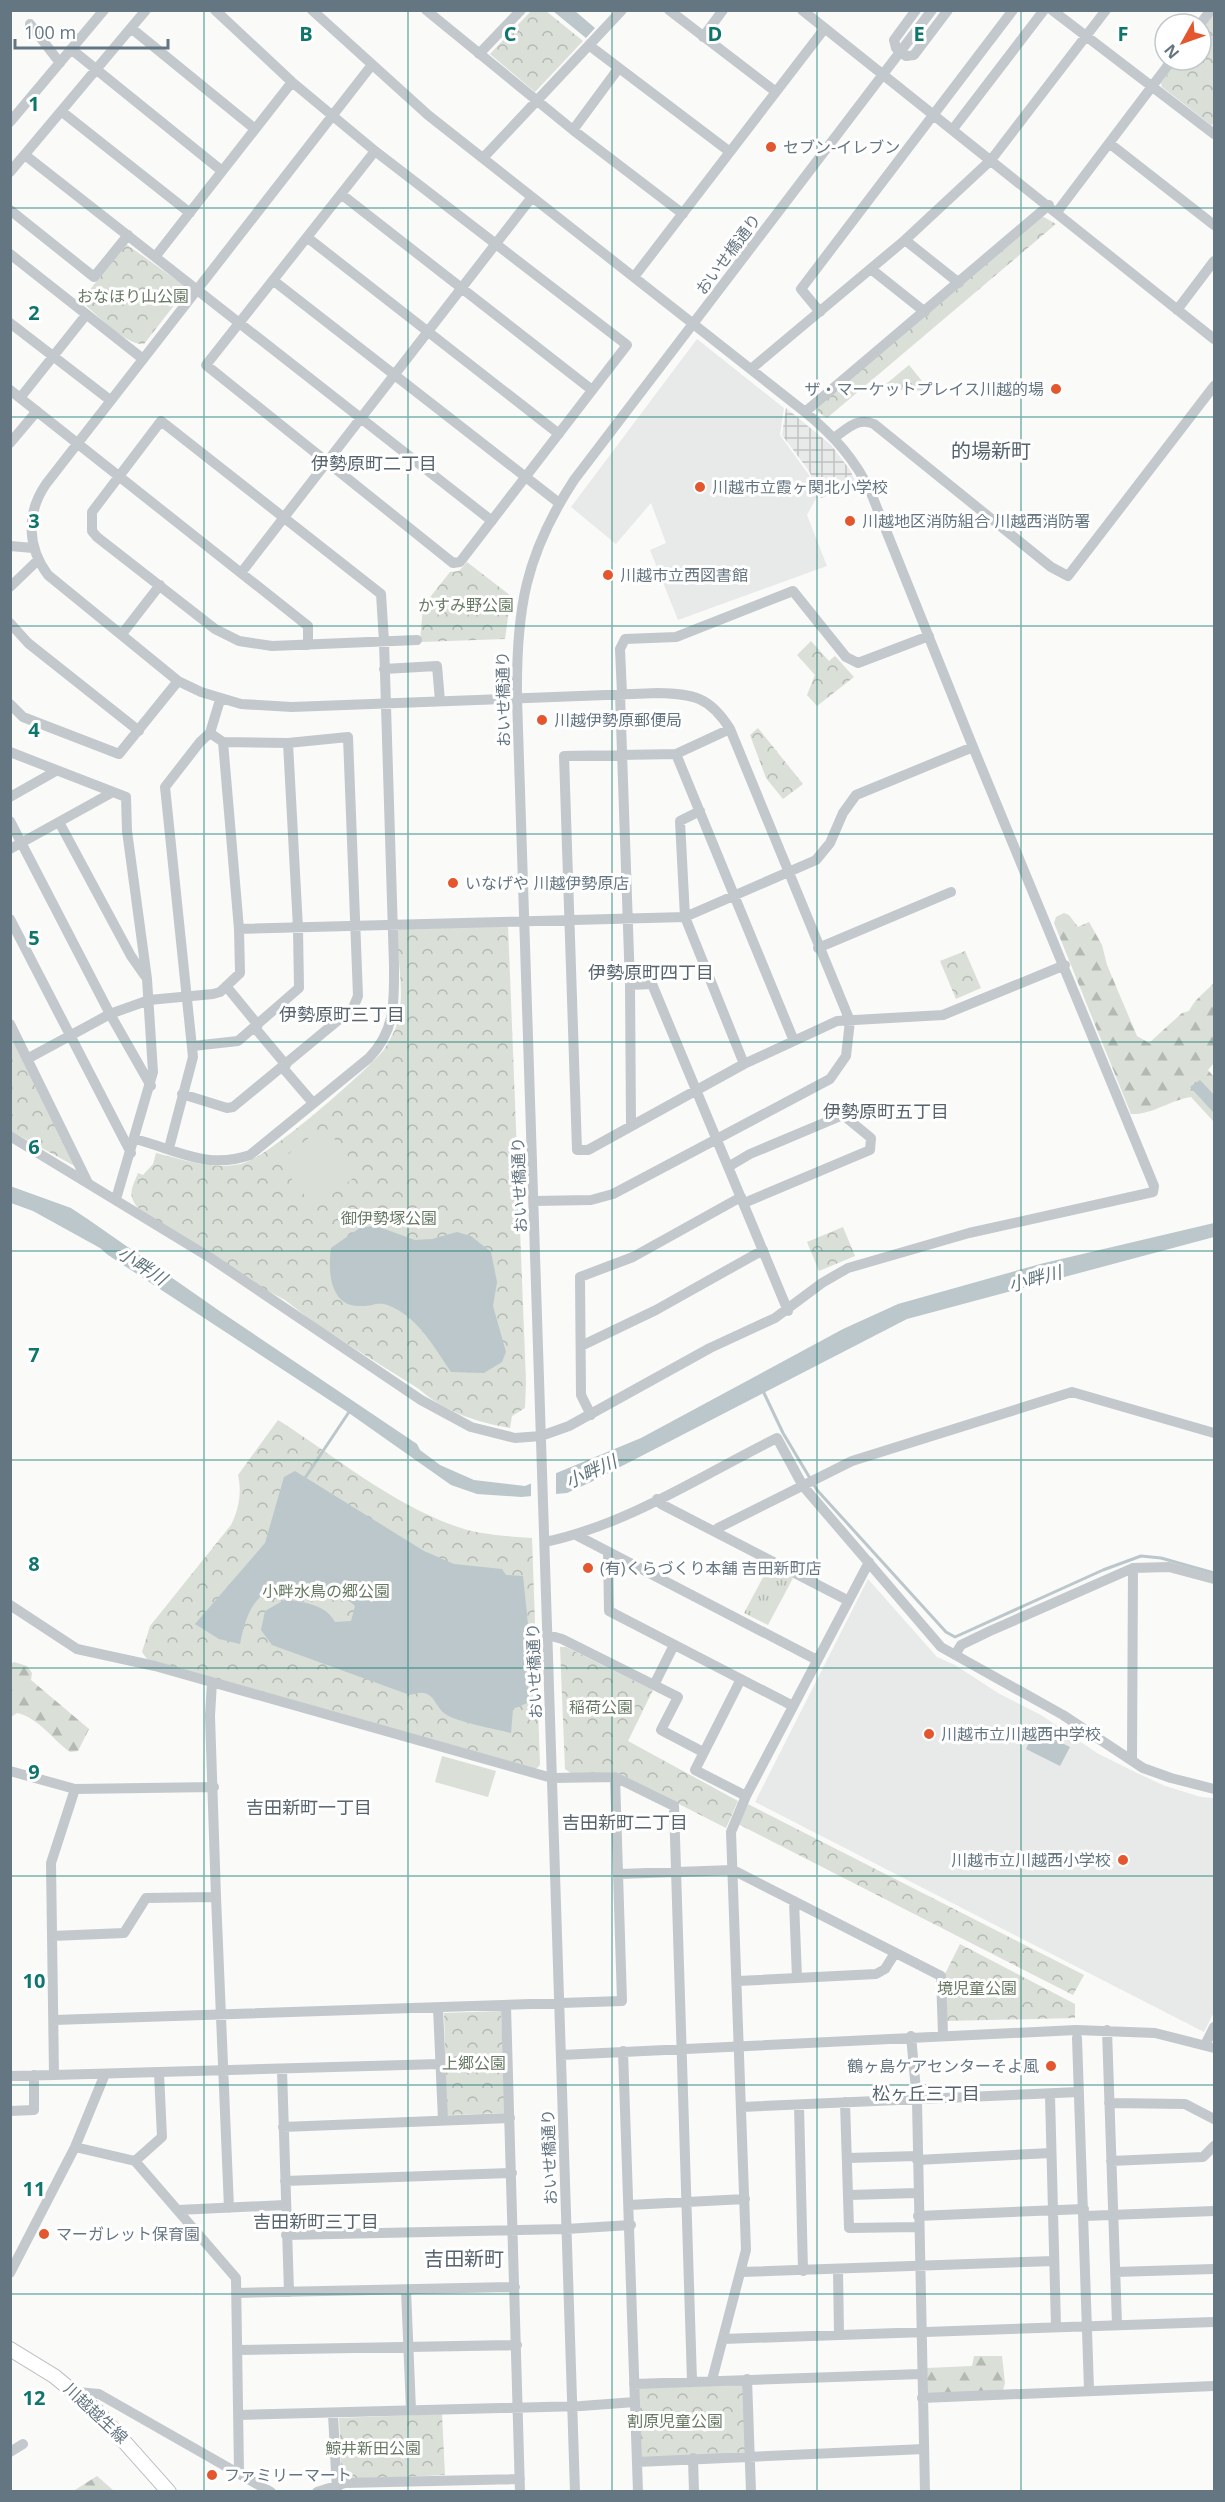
<svg xmlns="http://www.w3.org/2000/svg" width="1225" height="2502" viewBox="0 0 1225 2502" font-family="'Open Sans','Noto Sans JP',sans-serif">
<style>
.built{fill:#e8e9e9}
.industrial{fill:url(#industrial-grid)}
.grass{fill:url(#grass-tufts)}
.forest{fill:url(#forest-firs)}
.park{fill:url(#park-crowns)}
.pitch{fill:#dadfd7}
.water{fill:#bbc7cb}
.pier{fill:#fafaf8}
.lines{fill:none;stroke-linecap:round;stroke-linejoin:round}
.stream{stroke:#bbc7cb;stroke-width:3}
.major-casing{stroke:#b5babe;stroke-width:16}
.minor{stroke:#c3c8cc;stroke-width:10}
.major{stroke:#fff;stroke-width:14}
.grid{fill:none;stroke:#0f766e;stroke-width:1.5;stroke-opacity:0.55}
.poi-dot{fill:#e4572e;stroke:#fff;stroke-width:2}
.labels{text-anchor:middle;stroke-width:6;stroke-linejoin:round;paint-order:stroke}
.poi-label{font-size:16px;fill:#657683;stroke:#fff;text-anchor:start}
.street-label{font-size:16px;fill:#657683;stroke:#fff}
.park-label{font-size:16px;fill:#687a64;stroke:#fff}
.neighbourhood-label{font-size:18px;fill:#57646e;stroke:#fff}
.water-label{font-size:18px;font-style:italic;fill:#60757c;stroke:#fff}
.quarter-label{font-size:20px;fill:#57646e;stroke:#fff}
.grid-label{font-size:20px;text-anchor:middle;font-weight:bold;fill:#0f766e;stroke:#fff;stroke-width:6;stroke-linejoin:round;paint-order:stroke}
</style>
<defs>
<pattern id="industrial-grid" width="8" height="8" patternUnits="userSpaceOnUse" patternTransform="scale(1.5)"><rect width="8" height="8" fill="#e8e9e9"/><path d="M0 4h8M4 0v8" fill="none" stroke="#c0c1c2"/></pattern>
<pattern id="grass-tufts" width="24" height="20" patternUnits="userSpaceOnUse" patternTransform="scale(1.5)"><rect width="24" height="20" fill="#dadfd7"/><path d="M3 7l-1-3M5 7V3M7 7l1-3M15 17l-1-3M17 17v-4M19 17l1-3" fill="none" stroke="#b4b9b4"/></pattern>
<pattern id="forest-firs" width="22" height="20" patternUnits="userSpaceOnUse" patternTransform="scale(1.5)"><rect width="22" height="20" fill="#dadfd7"/><path d="M5 1l3.5 6h-7zM16 11l3.5 6h-7z" fill="#b4b9b4"/></pattern>
<pattern id="park-crowns" width="20" height="18" patternUnits="userSpaceOnUse" patternTransform="scale(1.5)"><rect width="20" height="18" fill="#dadfd7"/><path d="M2 6a3 3 0 1 1 6 0M12 15a3 3 0 1 1 6 0" fill="none" stroke="#b4b9b4"/></pattern>
</defs>
<rect width="100%" height="100%" fill="#fafaf8"/>
<path class="built" d="M697 339 784 408 780 435 809 475 818 495 807 515 827 566 678 620 650 550 666 543 651 503 616 544 571 507Z
M868 1579 937 1657 955 1665 998 1693 1041 1715 1097 1753 1137 1773 1165 1786 1201 1797 1214 1798V2012L1204 2032 755 1802Z"/>
<path class="industrial" d="M786 408 831 445 850 470 857 485 821 498 809 471 782 435Z"/>
<path class="grass" d="M769 1566 793 1578 768 1625 744 1613Z"/>
<path class="forest" d="M1064 913 1069 915 1078 927 1089 922 1102 945 1107 965 1137 1036 1149 1043 1182 1013 1189 1011C1195 999 1205 992 1214 983V1063L1208 1070 1214 1077V1122L1191 1097C1170 1100 1152 1115 1131 1114L1054 923 1056 917Z
M14 1662 27 1666 32 1673 31 1680 89 1729 78 1751 70 1752C52 1739 39 1718 17 1713L11 1717V1664Z
M974 2356H1002L1005 2383 1003 2390 927 2395V2368L972 2366Z
M97 2476 114 2491H76L75 2490Z"/>
<path class="park" d="M532 10 546 11 583 41 535 92 490 54Z
M1214 12V124L1211 125 1162 87 1161 83 1178 60H1201V30Z
M1042 216 1056 224 827 418 818 412V407Z
M126 244 185 286 186 290 144 344C126 346 94 312 81 301Z
M909 365 930 391 880 389Z
M467 562 511 596 505 639 420 642 423 606 450 572 459 571Z
M811 641 829 661 835 656 854 677 817 706 807 695 815 675 797 655Z
M758 728 803 784 783 799 766 778 750 735Z
M508 925 526 1382 525 1408 512 1416 510 1428C476 1422 445 1412 419 1389L317 1325 285 1300 253 1283 140 1210C127 1196 131 1190 138 1173L143 1175 153 1164 156 1153C186 1160 210 1170 241 1164 267 1159 363 1074 383 1051 388 1044 393 1034 396 1027 406 999 398 960 396 931L401 928Z
M965 951 981 988 956 999 940 961Z
M10 1035 80 1169 11 1131Z
M843 1227 855 1256 819 1271 807 1242Z
M278 1420C335 1456 390 1503 455 1526 479 1535 506 1536 532 1538L540 1765 536 1769 147 1659 142 1652 150 1626 231 1525C239 1509 242 1492 238 1475Z
M560 1647H566L653 1690 628 1741 738 1801 726 1828 616 1772 572 1774 565 1769Z
M748 1804 1084 1975 1073 1995 738 1824Z
M960 1944 1075 2004V2018L947 2021 945 1974Z
M501 2011 505 2113 447 2115 444 2013Z
M745 2382 748 2453 641 2458 639 2388Z
M442 2414 445 2475 342 2480 339 2418Z"/>
<path class="pitch" d="M324 1126 361 1172 315 1208 278 1162Z
M442 1756 496 1771 488 1797 435 1782Z"/>
<path class="water" d="M553 11H575L595 28 586 38Z
M1200 1080 1214 1095V1113L1190 1087Z
M10 1186 71 1208 89 1220 221 1312 417 1444 420 1450 440 1465 474 1480 525 1486 641 1438 843 1329 898 1304 1040 1264 1214 1223V1237L907 1319 591 1482 567 1493 521 1497 477 1494 451 1485 346 1411 108 1255 100 1248 33 1211 11 1203Z
M376 1226 415 1240 432 1239 457 1232 471 1236 491 1252 497 1282 493 1306 506 1352 502 1362 484 1373 451 1372C436 1350 422 1324 398 1310 378 1298 375 1307 359 1306 329 1306 328 1269 331 1248L361 1227Z
M295 1471 424 1551 454 1564 502 1569 506 1575 523 1576 530 1644 527 1703 513 1709 511 1733C496 1729 457 1722 447 1715 432 1706 436 1686 410 1695L272 1645 261 1630 265 1611 286 1599C305 1603 325 1604 335 1622L351 1621 355 1606C348 1599 343 1597 335 1601 281 1584 253 1576 240 1644L219 1639 195 1624 265 1543 284 1477Z
M1035 1730 1070 1747 1060 1766 1026 1749Z"/>
<path class="pier" d="M556 1471V1497L531 1499V1480Z"/>
<g class="lines">
<path class="stream" d="M764 1393 783 1433 817 1490 946 1632 955 1637 1103 1570 1141 1556 1161 1558 1214 1573
M305 1478 349 1412"/>
<g class="major-casing">
<path id="major" d="M10 2349 54 2376 97 2411 169 2492"/>
</g>
<path class="minor" d="M215 10 292 82 375 151 627 345 460 562 453 563 206 365 375 151
M426 10 573 130 683 214
M669 10 776 92
M802 10 1214 339
M916 10 894 40 896 48 906 56 914 55 948 10
M1052 10 1214 134
M30 24 60 63
M1200 24 1211 10
M131 28 255 129
M703 37 723 10
M590 46 730 152
M71 49 222 171
M479 54 521 10
M371 66 46 484C26 513 27 547 48 575L178 681 201 692 241 704 292 707 658 693C694 694 710 697 730 729L850 1021 846 1056 830 1079 613 1194 591 1200 534 1201
M61 111 190 213
M10 122 104 10
M953 129 1044 10
M573 130 618 69
M1109 143 1214 225
M25 155 492 521
M483 158 622 10
M10 172 146 10
M341 194 592 390
M10 210 94 277 128 235
M1057 212 1172 60
M308 238 559 434
M905 240 959 283
M10 254 143 359
M155 257 292 82
M871 269 925 312
M634 277 825 28
M274 281 559 503
M1177 310 1214 261
M820 312 801 289 1013 10
M10 323 110 400
M751 369 905 240 991 160 1106 10
M10 390 308 626V645
M20 398 86 315
M805 412 1049 205
M835 437C848 428 858 417 874 424L1051 567 1068 576 1214 386
M10 443 37 411
M10 546 33 548
M241 573 532 197
M10 587 37 561
M10 623 28 643 139 731
M122 634 160 585
M384 669 437 666 440 701
M620 694 630 985 631 1125
M622 694 620 649 625 639 676 637 793 591 846 657 858 663 929 636
M10 704 23 717 119 754 178 681
M730 729 676 754 564 756 577 1150H588L744 1064 837 1021 943 1015 1065 965
M10 752 126 797 127 831 147 979 153 1072 116 1199
M676 754 794 1041
M10 797 56 771
M700 811 680 821 685 917 744 1064
M10 821 110 1014 151 1086
M59 822 131 956 145 976
M10 849 113 792
M10 919 131 1153
M239 929 685 917 816 860 830 843 843 813 856 795 973 747
M818 948 951 892
M630 985 652 984 788 1311
M226 986 258 1025
M10 1024 87 1181
M255 1028 286 1065
M193 1046 238 1041 299 988 298 928 288 743
M27 1059 110 1014 149 1000 213 994 220 992 240 973 239 929 223 742
M283 1068 313 1103
M182 1094 227 1108 233 1107 353 1008 358 996 348 737 288 743 223 742 210 733
M10 1136 209 1257 421 1400 471 1427 515 1438 541 1436 569 1426 710 1348 775 1318 822 1283 848 1268 969 1233 1153 1192 1154 1186 973 747 871 493C855 459 834 436 805 412L428 115 312 10
M135 1139C177 1150 207 1170 250 1155L369 1058C396 1030 394 1002 394 966L384 641 381 594 161 421 92 512V531L97 537 215 629 239 641 272 646 417 640
M169 1148 193 1057 165 787 200 742 210 733 220 700
M728 1167 750 1154 843 1115 871 1138 870 1150 744 1203
M581 1346 656 1310 763 1250
M591 1415 581 1395 580 1277 633 1257 741 1197
M657 1499 661 1504 847 1600
M716 1532 718 1528 852 1461 1072 1392 1214 1433
M576 1535 817 1660
M545 1542C627 1525 702 1475 777 1438L803 1486 941 1647 1063 1715 1143 1768 1171 1778 1214 1789
M608 1552 609 1611 793 1706
M10 1605 77 1649 155 1666 552 1778 615 1777 674 1806 692 2381
M548 1635 562 1639 654 1685 674 1645
M955 1655 961 1645 990 1631 1133 1568 1169 1567 1214 1579
M741 1679 695 1770 746 1796
M212 1682 210 1716 216 1897 229 2208
M654 1685 678 1697 661 1730 703 1752
M1132 1761 1133 1568
M10 1771 75 1789 214 1787
M619 1874 733 1870 941 1976 943 2034
M794 1901 797 1978
M52 1936 124 1933 146 1898 216 1897
M738 1981 876 1974 885 1969 895 1953
M506 2007 520 2492
M438 2008 443 2120
M54 2020 622 2001 615 1777
M1107 2030 1117 2325
M911 2036 917 2101 925 2492
M1077 2038 1089 2389
M1205 2045 1214 2027
M623 2051 638 2492
M561 2055 1076 2030 1155 2033 1214 2048
M282 2070 289 2292
M54 2075 440 2064
M10 2076 54 2075 51 1863 75 1789
M1050 2095 1056 2327
M845 2102 849 2228 918 2227
M1109 2103 1185 2104 1214 2119
M799 2105 803 2271
M742 2107 1079 2092
M10 2111 34 2110V2075
M283 2127 510 2118
M75 2147 135 2161 236 2278 239 2471
M848 2158 917 2156
M917 2160 1051 2153
M135 2161 162 2137 159 2073
M1111 2161 1203 2157 1214 2146
M285 2181 512 2173
M849 2195 917 2193
M629 2205 745 2199
M178 2210 285 2205
M918 2216 1084 2209
M1084 2216 1214 2211
M286 2235 566 2229 631 2225
M838 2270 839 2334
M741 2272 1054 2261
M1115 2272 1214 2269
M10 2273 75 2147 105 2074
M406 2290 411 2410
M236 2293 515 2287
M723 2339 1214 2322
M237 2350 517 2345
M747 2379 751 2492
M712 2380 746 2250 731 1832 746 1796 869 1562
M634 2384 921 2374
M77 2392 99 2394 271 2492
M922 2398 1214 2386
M333 2414 337 2491
M239 2415 581 2406 635 2402
M10 2452 23 2444
M693 2458 694 2492
M637 2462 924 2449
M317 2492 345 2483 520 2479
M575 2492 517 698C516 610 525 555 574 480L932 10"/>
<use href="#major" class="major"/>
</g>
<path class="grid" d="M204 10V2492M408 10V2492M612 10V2492M817 10V2492M1021 10V2492M10 208H1214M10 417H1214M10 626H1214M10 834H1214M10 1042H1214M10 1251H1214M10 1460H1214M10 1668H1214M10 1876H1214M10 2085H1214M10 2294H1214"/>
<g class="poi-dot">
<circle cx="771" cy="147" r="6"/>
<circle cx="1056" cy="389" r="6"/>
<circle cx="700" cy="487" r="6"/>
<circle cx="850" cy="521" r="6"/>
<circle cx="608" cy="575" r="6"/>
<circle cx="542" cy="720" r="6"/>
<circle cx="453" cy="883" r="6"/>
<circle cx="588" cy="1568" r="6"/>
<circle cx="929" cy="1734" r="6"/>
<circle cx="1123" cy="1860" r="6"/>
<circle cx="1051" cy="2066" r="6"/>
<circle cx="44" cy="2234" r="6"/>
<circle cx="212" cy="2475" r="6"/>
</g>
<g class="labels">
<g class="poi-label">
<text x="783" y="153">セブン-イレブン</text>
<text x="1044" y="395" text-anchor="end">ザ・マーケットプレイス川越的場</text>
<text x="712" y="493">川越市立霞ヶ関北小学校</text>
<text x="862" y="527">川越地区消防組合 川越西消防署</text>
<text x="620" y="581">川越市立西図書館</text>
<text x="554" y="726">川越伊勢原郵便局</text>
<text x="465" y="889">いなげや 川越伊勢原店</text>
<text x="600" y="1574">(有)くらづくり本舗 吉田新町店</text>
<text x="941" y="1740">川越市立川越西中学校</text>
<text x="1111" y="1866" text-anchor="end">川越市立川越西小学校</text>
<text x="1039" y="2072" text-anchor="end">鶴ヶ島ケアセンターそよ風</text>
<text x="56" y="2240">マーガレット保育園</text>
<text x="224" y="2481">ファミリーマート</text>
</g>
<g class="street-label">
<text transform="translate(728 254) rotate(-53)" y="6">おいせ橋通り</text>
<text transform="translate(503 699) rotate(-91)" y="6">おいせ橋通り</text>
<text transform="translate(519 1185) rotate(-92)" y="6">おいせ橋通り</text>
<text transform="translate(534 1671) rotate(-92)" y="6">おいせ橋通り</text>
<text transform="translate(549 2157) rotate(-92)" y="6">おいせ橋通り</text>
<text transform="translate(96 2413) rotate(43)" y="6">川越越生線</text>
</g>
<g class="park-label">
<text x="133" y="302">おなほり山公園</text>
<text x="466" y="611">かすみ野公園</text>
<text x="389" y="1224">御伊勢塚公園</text>
<text x="326" y="1597">小畔水鳥の郷公園</text>
<text x="601" y="1713">稲荷公園</text>
<text x="977" y="1994">境児童公園</text>
<text x="474" y="2069">上郷公園</text>
<text x="675" y="2427">割原児童公園</text>
<text x="373" y="2454">鯨井新田公園</text>
</g>
<g class="neighbourhood-label">
<text x="374" y="470">伊勢原町二丁目</text>
<text x="651" y="979">伊勢原町四丁目</text>
<text x="342" y="1021">伊勢原町三丁目</text>
<text x="886" y="1118">伊勢原町五丁目</text>
<text x="309" y="1814">吉田新町一丁目</text>
<text x="625" y="1829">吉田新町二丁目</text>
<text x="926" y="2100">松ヶ丘三丁目</text>
<text x="316" y="2228">吉田新町三丁目</text>
</g>
<g class="water-label">
<text transform="translate(142 1266) rotate(33)" y="6">小畔川</text>
<text transform="translate(1035 1279) rotate(-15)" y="6">小畔川</text>
<text transform="translate(591 1472) rotate(-25)" y="6">小畔川</text>
</g>
<g class="quarter-label">
<text x="991" y="458">的場新町</text>
<text x="464" y="2266">吉田新町</text>
</g>
</g>
<g class="grid-label">
<text x="306" y="41">B</text>
<text x="510" y="41">C</text>
<text x="715" y="41">D</text>
<text x="919" y="41">E</text>
<text x="1123" y="41">F</text>
<text x="34" y="111">1</text>
<text x="34" y="320">2</text>
<text x="34" y="528">3</text>
<text x="34" y="737">4</text>
<text x="34" y="945">5</text>
<text x="34" y="1154">6</text>
<text x="34" y="1362">7</text>
<text x="34" y="1571">8</text>
<text x="34" y="1779">9</text>
<text x="34" y="1988">10</text>
<text x="34" y="2196">11</text>
<text x="34" y="2405">12</text>
</g>
<rect width="1225" height="2502" fill="none" stroke="#657683" stroke-width="24"/>
<g transform="translate(1183 42) rotate(230)"><circle r="28" fill="#ffffff" stroke="#c1c8cd" stroke-width="1.5"/>
<path d="M0-4.5L10 22L0 15L-10 22Z" fill="#e4572e"/>
<text y="-9" font-size="16" font-weight="bold" text-anchor="middle" fill="#657683">N</text>
</g>
<path d="M15 39v9h153v-9" fill="none" stroke="#657683" stroke-width="3"/>
<text x="24" y="39" font-size="18" fill="#657683" stroke="#ffffff" stroke-width="4.5" paint-order="stroke">100 m</text>
</svg>
